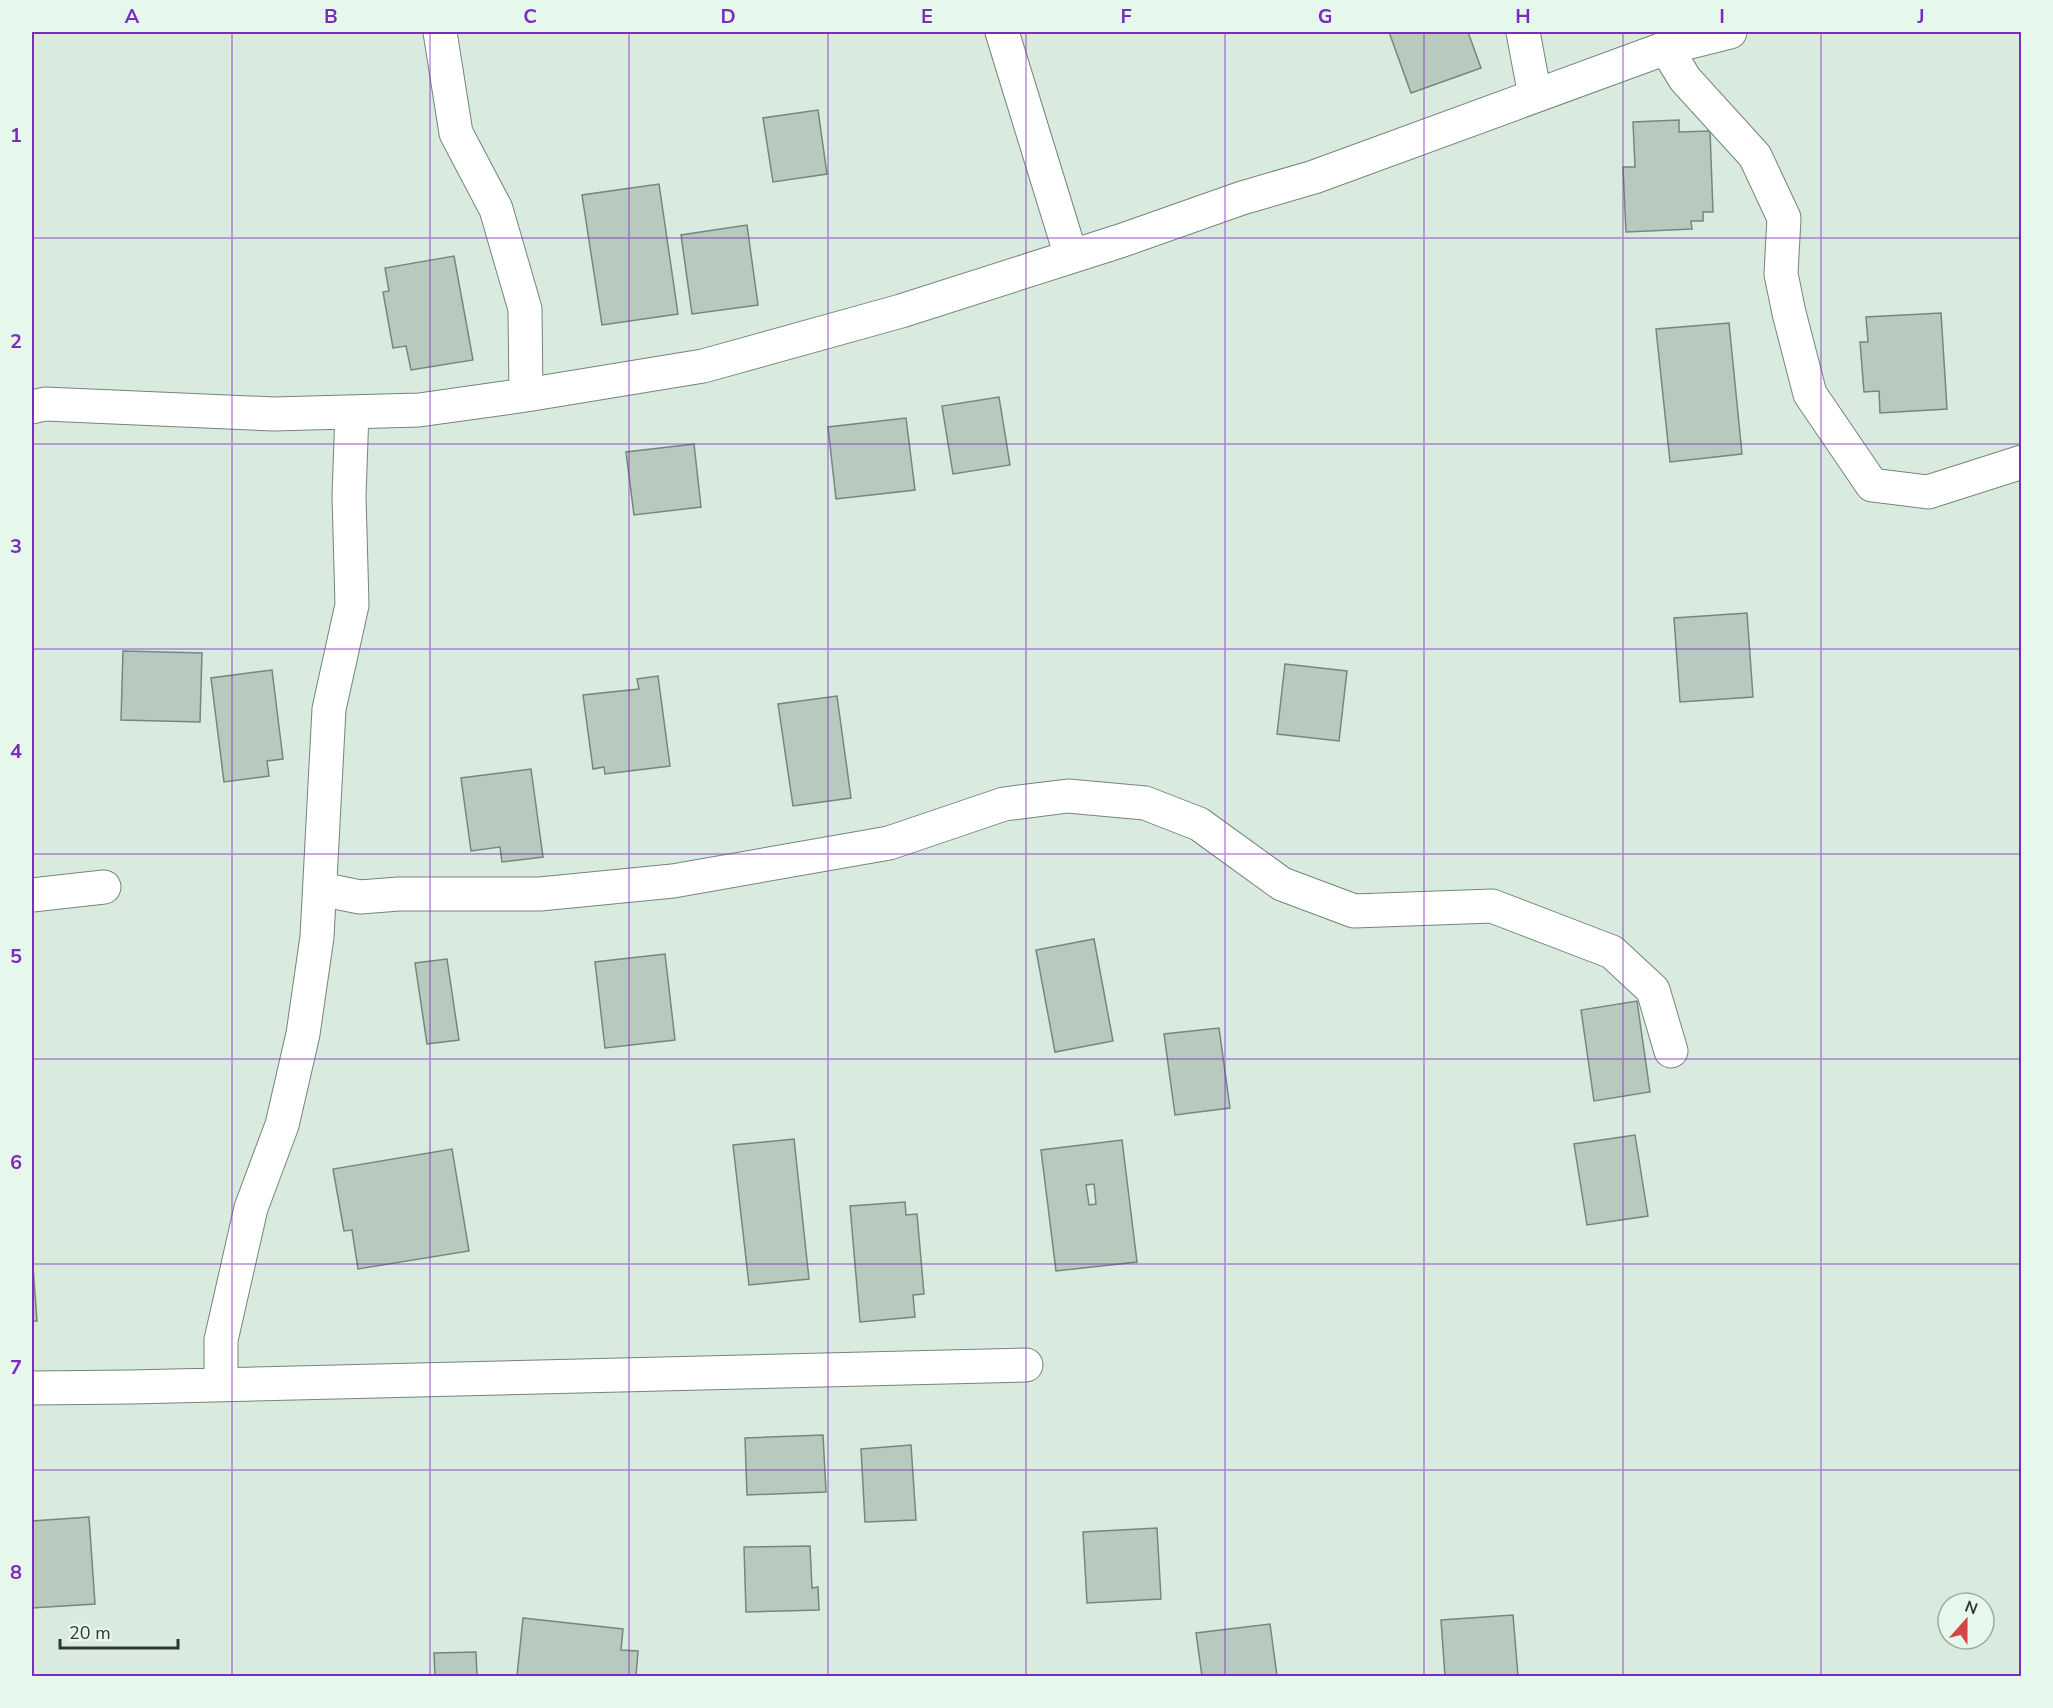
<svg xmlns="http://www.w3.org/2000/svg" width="2053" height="1708" viewBox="0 0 2053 1708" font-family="'Nunito Sans',sans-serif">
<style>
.building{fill:#b8c9be;stroke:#77877d;stroke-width:1.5;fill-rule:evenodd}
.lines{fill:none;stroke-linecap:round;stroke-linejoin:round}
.minor-casing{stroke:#75857b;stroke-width:35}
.minor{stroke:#fff;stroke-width:33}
.grid{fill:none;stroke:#7b2cbf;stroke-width:1.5;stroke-opacity:0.55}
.neatline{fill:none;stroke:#7b2cbf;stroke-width:2}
.grid-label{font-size:20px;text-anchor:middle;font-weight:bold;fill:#7b2cbf}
</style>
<rect width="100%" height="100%" fill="#d9eadf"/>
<path class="building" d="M1389 32H1468L1481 68 1411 93Z
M818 110 827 174 773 182 763 118Z
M1679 120V132L1710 131 1713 212H1703V221H1691L1692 229 1626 232 1623 167H1635L1633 122Z
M659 184 678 314 602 325 582 195Z
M747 225 758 305 692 314 681 235Z
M454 256 473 360 411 370 406 346 393 348 383 292 389 291 385 268Z
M1941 313 1947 409 1880 413 1879 391 1864 392 1860 342H1868L1866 317Z
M1729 323 1742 454 1670 462 1656 329Z
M999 397 1010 465 953 474 942 406Z
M906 418 915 490 836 499 828 427Z
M694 444 701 507 634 515 626 452Z
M1747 613 1753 697 1680 702 1674 618Z
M123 651 202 653 200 722 121 720Z
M1285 664 1347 671 1339 741 1277 734Z
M272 670 283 759 267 761 269 776 224 782 211 678Z
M658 676 670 766 605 774 604 767 593 769 583 695 639 689 637 679Z
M837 696 851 798 793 806 778 704Z
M531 769 543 857 502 862 500 847 471 851 461 778Z
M1094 939 1113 1041 1055 1052 1036 950Z
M665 954 675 1040 605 1048 595 962Z
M447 959 459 1040 427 1044 415 963Z
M1637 1001 1650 1092 1594 1101 1581 1010Z
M1219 1028 1230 1108 1175 1115 1164 1034Z
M1635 1135 1648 1216 1587 1225 1574 1144Z
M794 1139 809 1279 749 1285 733 1145Z
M1122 1140 1137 1262 1056 1271 1041 1150ZM1094 1184 1096 1204 1089 1205 1086 1185Z
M452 1149 469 1251 358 1269 352 1230 344 1231 333 1169Z
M905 1202 906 1215 917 1214 924 1294 913 1295 915 1317 860 1322 850 1206Z
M32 1253 37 1321H32Z
M823 1435 826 1492 747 1495 745 1438Z
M911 1445 916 1520 865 1522 861 1449Z
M89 1517 95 1604 32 1608V1521Z
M1157 1528 1161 1599 1087 1603 1083 1532Z
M810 1546 812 1588 818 1587 819 1610 746 1612 744 1547Z
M1513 1615 1518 1676H1445L1441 1620Z
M523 1618 623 1629 621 1650 638 1651 636 1676H517Z
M1270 1624 1277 1676H1202L1196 1633Z
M476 1652 477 1676H435L434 1653Z"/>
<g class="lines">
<g class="minor-casing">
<path id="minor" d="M440 32 456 133 496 209 525 309 526 395
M1002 32 1071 256
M1523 32 1535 96
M1666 48 1730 32
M32 407 45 404 274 414 419 410 526 395 703 366 901 311 1120 241 1242 198 1314 177 1666 48 1685 79 1755 156 1784 218 1781 274 1789 313 1810 394 1872 485 1928 492 2022 462
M320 889 360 897 399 894H540L673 881 889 843 1004 804 1068 796 1145 803 1199 824 1282 884 1354 911 1492 906 1612 952 1653 990 1671 1051
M32 895 104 887
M221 1384V1340L251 1208 282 1125 303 1034 317 937 329 709 352 605 349 496 352 412
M32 1388 131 1387 1026 1365"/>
</g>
<use href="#minor" class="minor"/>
</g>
<path class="grid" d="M232 32V1676M430 32V1676M629 32V1676M828 32V1676M1026 32V1676M1225 32V1676M1424 32V1676M1623 32V1676M1821 32V1676M32 238H2022M32 444H2022M32 649H2022M32 854H2022M32 1059H2022M32 1264H2022M32 1470H2022"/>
<rect width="2053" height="1708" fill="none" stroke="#e6f7ec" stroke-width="66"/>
<g transform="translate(1966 1621) rotate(21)"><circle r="28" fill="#e6f7ec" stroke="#9eaba2" stroke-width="1.5"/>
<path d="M0-4.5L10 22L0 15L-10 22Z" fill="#d44543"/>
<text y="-9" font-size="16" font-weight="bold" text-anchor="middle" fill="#313834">N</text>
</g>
<path d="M60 1639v9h118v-9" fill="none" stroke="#313834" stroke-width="3"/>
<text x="69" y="1639" font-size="18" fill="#313834" stroke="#e6f7ec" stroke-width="4.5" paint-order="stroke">20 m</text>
<rect x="33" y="33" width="1987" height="1642" class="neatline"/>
<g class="grid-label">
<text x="132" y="23">A</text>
<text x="331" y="23">B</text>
<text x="530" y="23">C</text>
<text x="728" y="23">D</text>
<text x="927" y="23">E</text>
<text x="1126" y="23">F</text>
<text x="1325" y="23">G</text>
<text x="1523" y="23">H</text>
<text x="1722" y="23">I</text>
<text x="1921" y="23">J</text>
<text x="16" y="142">1</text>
<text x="16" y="348">2</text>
<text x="16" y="553">3</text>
<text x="16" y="758">4</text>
<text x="16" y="963">5</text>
<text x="16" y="1169">6</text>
<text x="16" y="1374">7</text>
<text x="16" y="1579">8</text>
</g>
</svg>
